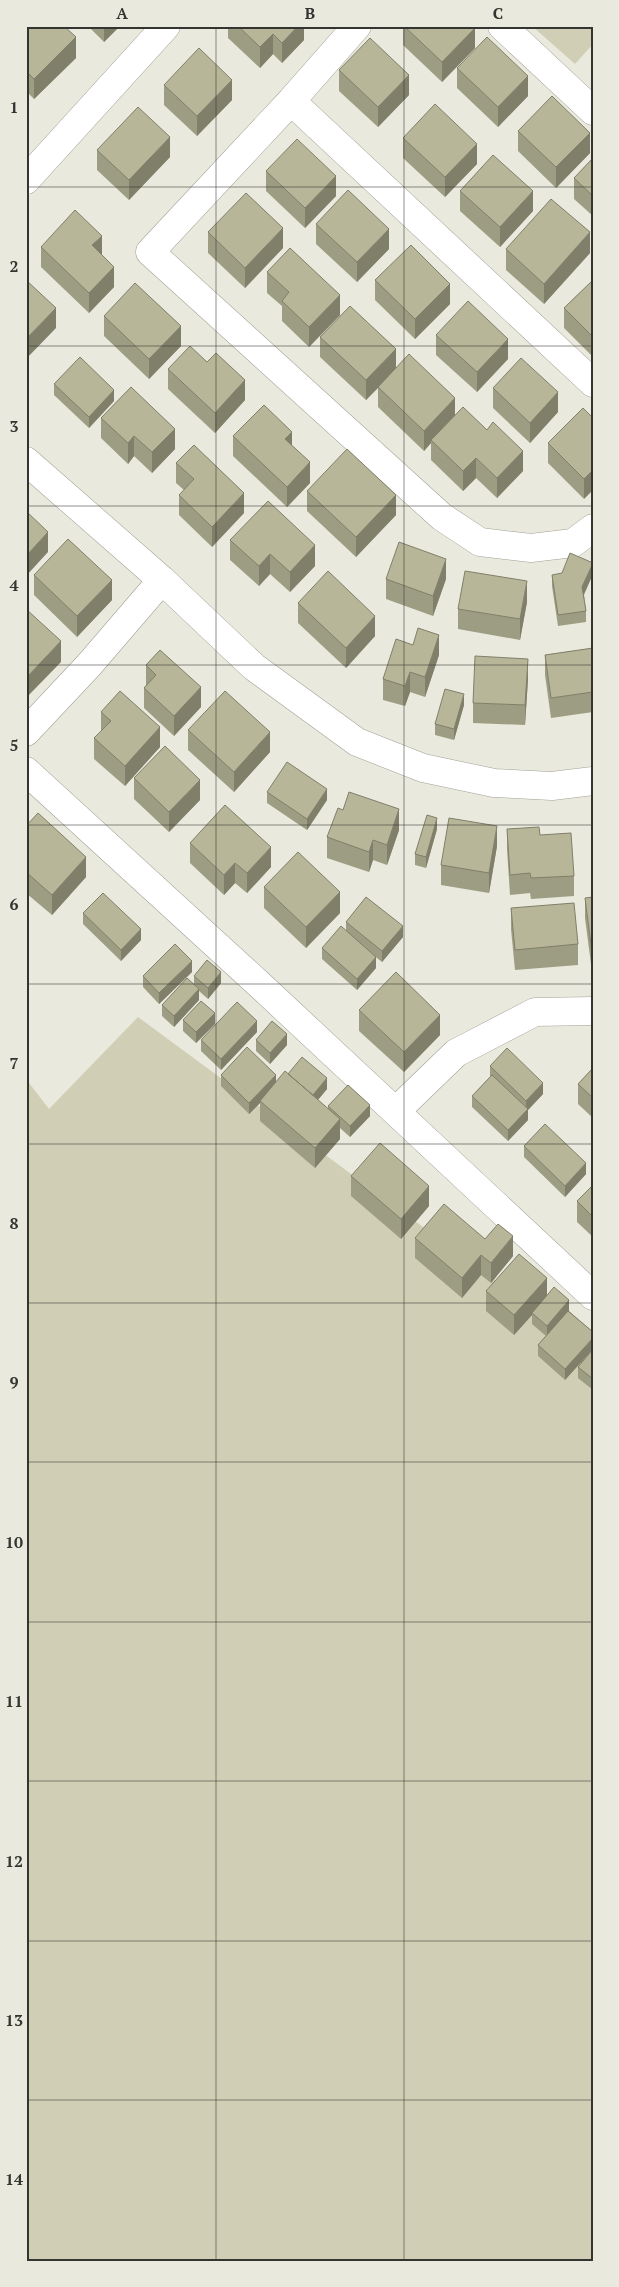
<svg xmlns="http://www.w3.org/2000/svg" width="619" height="2287" viewBox="0 0 619 2287" font-family="'PT Serif',serif">
<style>
.green{fill:#d0cfb5}
.lines{fill:none;stroke-linecap:round;stroke-linejoin:round}
.street-casing{stroke:#a2a196;stroke-width:29}
.secondary-casing{stroke:#a2a196;stroke-width:29}
.street{stroke:#fff;stroke-width:28}
.secondary{stroke:#fff;stroke-width:28}
.wall{fill:#9d9d83}
.shaded-wall{fill:#807f6a}
.building{fill:#b7b698;stroke:#807f6a}
.grid{fill:none;stroke:#343430;stroke-width:1;stroke-opacity:0.55}
.neatline{fill:none;stroke:#343430;stroke-width:2}
.grid-label{font-size:16px;text-anchor:middle;font-weight:bold;fill:#343430}
</style>
<rect width="100%" height="100%" fill="#e9e9dd"/>
<path class="green" d="M532 26H593V44L575 64Z
M138 1017 593 1352V2261H26V1079L49 1109Z"/>
<g class="lines">
<g class="street-casing">
<path id="street" d="M502 26 593 111
M291 101 357 26
M26 180 166 26
M593 383 291 101 150 252 442 517 480 542 531 548 573 543 593 528
M26 732 89 665 162 580
M26 771 261 986 593 1296
M396 1111 456 1053 535 1012 593 1011"/>
</g>
<g class="secondary-casing">
<path id="secondary" d="M26 461 162 580 254 667 357 742 423 768 494 783 552 786 593 781"/>
</g>
<use href="#street" class="street"/>
<use href="#secondary" class="secondary"/>
</g>
<path class="wall" d="M26 26 76 58 34 99 26 91Z
M88 26H120L104 42Z
M228 26H304V40L282 63 273 54 260 68 228 38Z
M403 26H473L475 48 442 82 403 45Z
M457 68 528 96 498 127 457 88Z
M339 70 409 95 378 127 339 91Z
M164 85 232 100 197 136 164 105Z
M518 131 590 153 556 188 518 151Z
M403 138 477 164 445 197 403 158Z
M97 150 170 157 129 200 97 170Z
M593 158V216L574 199V178Z
M266 171 336 196 305 228 266 191Z
M460 191 533 211 500 247 460 211Z
M316 224 389 249 357 282 316 244Z
M208 232 283 248 245 288 208 253Z
M41 247 102 255 114 287 89 313 41 267Z
M506 249 590 253 544 304 506 270Z
M267 272 340 315 309 347 282 321V306L267 293Z
M375 280 450 304 415 339 375 300Z
M593 280V357L564 328V308Z
M104 316 181 346 149 379 104 336Z
M436 335 508 359 477 392 436 355Z
M320 337 396 368 523 471 497 498 476 478 463 491 431 460V443L424 451 378 407V388L366 400 320 357Z
M207 362 245 400 215 433 168 389V369Z
M54 384 114 401 89 428 54 395Z
M493 388 558 412 530 443 493 408Z
M101 418 175 449 152 473 134 456 128 464 101 438Z
M593 418 584 499 548 463V443Z
M233 436 292 446 310 483 287 507 233 456Z
M176 463 244 513 212 547 179 515V495L184 490 176 483Z
M307 491 396 515 356 557 307 511Z
M230 540 315 566 290 592 270 574 259 586 230 560Z
M593 574 584 595 586 611V622L558 626 552 586V575Z
M34 575 112 600 77 637 34 595Z
M386 579H446L433 616 386 599Z
M527 602 520 640 458 629V609Z
M298 603 375 636 346 668 298 623Z
M593 648V712L551 718 545 675V655Z
M439 655 425 697 410 692 405 706 383 700V679Z
M146 665 201 707 174 736 144 708V688L146 685Z
M528 679 525 725 473 723V703Z
M464 705 454 740 435 735V724Z
M101 712 160 747 125 786 94 759V738L101 732Z
M188 730 270 752 234 792 188 750Z
M134 778 200 800 169 832 134 799Z
M267 792 327 800 307 830 267 803Z
M26 826 86 877 52 915 26 893Z
M437 829 426 868 415 865V854Z
M507 829 540 835 574 876V896L531 899 530 893 510 895 507 849Z
M399 830 387 865 373 860 369 872 327 858V837Z
M190 843 271 867 247 893 235 883 224 895 190 863Z
M497 846 489 893 441 885V865Z
M264 887 340 913 306 948 264 908Z
M593 897V972H592L585 918V898Z
M511 908 578 944V965L515 970 511 929Z
M83 913 141 940 121 961 83 924Z
M346 922 403 937 382 962 372 954 376 968 357 990 322 959V948L346 931Z
M192 972 159 1004 143 987V976Z
M194 976 221 983 208 999 199 991V1000L174 1027 162 1016V1005L194 985Z
M359 1010 440 1035 404 1072 359 1031Z
M183 1020 215 1024 196 1043 183 1031Z
M257 1032 221 1070 201 1051V1040Z
M256 1040 287 1045 270 1064 256 1051Z
M490 1066 543 1094 528 1110V1120L508 1141 472 1107V1096L490 1077Z
M593 1068V1118L578 1104V1084Z
M288 1074 327 1089 318 1100 328 1109V1106L370 1116 350 1137 340 1128V1139L315 1168 260 1121V1103L249 1114 221 1086V1075L276 1082Z
M524 1146 586 1174 565 1197 524 1157Z
M351 1176 429 1206 401 1239 351 1196Z
M593 1185V1237L577 1222V1201Z
M415 1238 485 1239 513 1256 491 1283 481 1275 462 1298 415 1258Z
M486 1291 547 1296 569 1311 593 1332V1390L578 1378V1367L593 1349 565 1380 538 1356V1345L546 1336 532 1324V1315L514 1335 486 1311Z"/>
<path class="shaded-wall" d="M104 26H120L104 42Z
M298 26H304V40L282 63V43Z
M475 28V48L442 82V62Z
M273 34V54L260 68V47Z
M76 37V58L34 99V79Z
M409 75V95L378 127V107Z
M528 76V96L498 127V107Z
M232 80V100L197 136V116Z
M590 133V153L556 188V167Z
M170 137V157L129 200V180Z
M477 144V164L445 197V177Z
M336 176V196L305 228V208Z
M533 191V211L500 247V227Z
M283 228V248L245 288V268Z
M389 229V249L357 282V262Z
M590 232V253L544 304V284Z
M102 236V256L92 245Z
M114 267V287L89 313V293Z
M450 284V304L415 339V319Z
M340 295V315L309 347V327Z
M56 308V328L26 359V339Z
M181 326V346L149 379V359Z
M508 339V359L477 392V372Z
M396 349V369L366 400V380Z
M245 380V400L215 433V413Z
M114 390V401L89 428V417Z
M558 392V412L530 443V423Z
M455 398V418L431 440V443L424 451V431Z
M175 429V449L152 473V452Z
M292 432V452L285 439Z
M134 436V456L128 464V443Z
M523 451V471L497 498V478Z
M476 458V478L463 491V471Z
M310 462V483L287 507V487Z
M593 470V490L584 499V479Z
M244 493V513L212 547V527Z
M396 495V515L356 557V537Z
M48 532V552L26 576V556Z
M315 545V566L290 592V572Z
M270 554V574L259 586V566Z
M446 559V579L433 616V596Z
M593 563V574L582 598V587Z
M112 580V600L77 637V616Z
M527 581V602L520 640V619Z
M375 616V636L346 668V648Z
M439 635V655L425 697V677Z
M61 641V662L26 698V678Z
M528 659V679L525 725V705Z
M410 672V692L405 706V686Z
M201 687V707L174 736V716Z
M464 694V705L454 740V729Z
M160 727V747L125 786V766Z
M270 732V752L234 792V772Z
M200 780V800L169 832V812Z
M327 789V800L307 830V819Z
M399 809V830L387 865V845Z
M437 818V829L426 868V857Z
M497 826V846L489 893V873Z
M373 840V860L369 872V852Z
M271 847V867L247 893V873Z
M86 857V877L52 915V895Z
M235 863V883L224 895V875Z
M340 892V913L306 948V927Z
M403 926V937L382 962V951Z
M141 929V940L121 961V950Z
M376 957V968L357 990V979Z
M192 961V972L159 1004V993Z
M221 972V983L208 999V988Z
M199 989V1000L174 1027V1016Z
M215 1013V1024L196 1043V1032Z
M440 1015V1035L404 1072V1052Z
M257 1021V1032L221 1070V1059Z
M287 1034V1045L270 1064V1053Z
M276 1075V1086L260 1101V1103L249 1114V1103Z
M327 1078V1089L311 1108V1097Z
M543 1083V1094L528 1110V1120L508 1141V1130L526 1111V1101Z
M370 1105V1116L350 1137V1126Z
M340 1119V1139L315 1168V1148Z
M586 1163V1174L565 1197V1186Z
M429 1186V1206L401 1239V1219Z
M513 1236V1256L491 1283V1263Z
M481 1255V1275L462 1298V1278Z
M547 1278V1298L532 1313V1315L514 1335V1315Z
M569 1300V1311L547 1337V1326Z
M593 1338V1349L565 1380V1369Z"/>
<path class="building" d="M26 26H64L76 37 34 79 26 71Z
M238 26H298L282 43 273 34 260 47Z
M404 26H473L475 28 442 62Z
M487 37 528 76 498 107 457 68Z
M370 38 409 75 378 107 339 70Z
M199 48 232 80 197 116 164 85Z
M552 96 590 133 556 167 518 131Z
M435 104 477 144 445 177 403 138Z
M138 107 170 137 129 180 97 150Z
M297 139 336 176 305 208 266 171Z
M493 155 533 191 500 227 460 191Z
M593 158V196L574 178Z
M348 190 389 229 357 262 316 224Z
M246 193 283 228 245 268 208 232Z
M551 199 590 232 544 284 506 249Z
M75 210 102 236 92 245 114 267 89 293 41 247Z
M411 245 450 284 415 319 375 280Z
M290 248 340 295 309 327 282 301 289 292 267 272Z
M26 280 56 308 26 339Z
M593 280V337L564 308Z
M135 283 181 326 149 359 104 316Z
M468 301 508 339 477 372 436 335Z
M350 306 396 349 366 380 320 337Z
M190 346 207 362 216 353 245 380 215 413 168 369Z
M409 354 455 398 424 431 378 387Z
M80 357 114 390 89 417 54 384Z
M521 358 558 392 530 423 493 388Z
M131 387 175 429 152 452 134 436 128 443 101 418Z
M264 405 292 432 285 439 310 462 287 487 233 436Z
M463 407 487 430 493 422 523 451 497 478 476 458 463 471 431 440Z
M583 408 593 418V470L584 479 548 443Z
M194 445 244 493 212 527 179 495 194 479 176 463Z
M347 449 396 495 356 537 307 491Z
M268 501 315 545 290 572 270 554 259 566 230 540Z
M26 511 48 532 26 556Z
M68 539 112 580 77 616 34 575Z
M399 542 446 559 433 596 386 579Z
M570 553 593 563 582 587 586 611 558 615 552 575 562 573Z
M328 571 375 616 346 648 298 603Z
M465 571 527 581 520 619 458 609Z
M26 609 61 641 26 678Z
M418 628 439 635 425 677 410 672 405 686 383 679 396 639 413 645Z
M593 648V692L551 698 545 655Z
M160 650 201 687 174 716 144 688 156 675 146 665Z
M475 656 528 659 525 705 473 703Z
M445 689 464 694 454 729 435 724Z
M120 691 160 727 125 766 94 738 111 721 101 712Z
M225 691 270 732 234 772 188 730Z
M165 746 200 780 169 812 134 778Z
M287 762 327 789 307 819 267 792Z
M349 792 399 809 387 845 373 840 369 852 327 837 338 808 343 810Z
M225 805 271 847 247 873 235 863 224 875 190 843Z
M38 813 86 857 52 895 26 872V826Z
M427 815 437 818 426 857 415 854Z
M449 818 497 826 489 873 441 865Z
M539 827 540 835 571 833 574 876 531 878 530 873 510 875 507 829Z
M298 852 340 892 306 927 264 887Z
M103 893 141 929 121 950 83 913Z
M366 897 403 926 382 951 346 922Z
M593 897V952H592L585 898Z
M574 903 578 944 515 950 511 908Z
M341 926 376 957 357 979 322 948Z
M175 944 192 961 159 993 143 976Z
M207 960 221 972 208 988 194 976Z
M396 972 440 1015 404 1052 359 1010Z
M187 978 199 989 174 1016 162 1005Z
M201 1001 215 1013 196 1032 183 1020Z
M237 1002 257 1021 221 1059 201 1040Z
M272 1021 287 1034 270 1053 256 1040Z
M247 1047 276 1075 249 1103 221 1075Z
M507 1048 543 1083 526 1101 490 1066Z
M302 1057 327 1078 313 1095 288 1074Z
M593 1068V1098L578 1084Z
M285 1071 340 1119 315 1148 260 1101Z
M492 1075 528 1109 508 1130 472 1096Z
M348 1085 370 1105 350 1126 328 1106Z
M545 1124 586 1163 565 1186 524 1146Z
M380 1143 429 1186 401 1219 351 1176Z
M593 1185V1217L577 1201Z
M444 1204 485 1239 498 1224 513 1236 491 1263 481 1255 462 1278 415 1238Z
M519 1254 547 1278 514 1315 486 1291Z
M554 1287 569 1300 547 1326 532 1313Z
M568 1311 593 1332V1338L565 1369 538 1345Z
M593 1349V1379L578 1367Z"/>
<path class="grid" d="M216 26V2261M404 26V2261M26 187H593M26 346H593M26 506H593M26 665H593M26 825H593M26 984H593M26 1144H593M26 1303H593M26 1462H593M26 1622H593M26 1781H593M26 1941H593M26 2100H593"/>
<rect width="619" height="2287" fill="none" stroke="#e9e9dd" stroke-width="55"/>
<rect x="28" y="28" width="564" height="2232" class="neatline"/>
<g class="grid-label">
<text x="122" y="19">A</text>
<text x="310" y="19">B</text>
<text x="498" y="19">C</text>
<text x="14" y="113">1</text>
<text x="14" y="272">2</text>
<text x="14" y="432">3</text>
<text x="14" y="591">4</text>
<text x="14" y="751">5</text>
<text x="14" y="910">6</text>
<text x="14" y="1069">7</text>
<text x="14" y="1229">8</text>
<text x="14" y="1388">9</text>
<text x="14" y="1548">10</text>
<text x="14" y="1707">11</text>
<text x="14" y="1867">12</text>
<text x="14" y="2026">13</text>
<text x="14" y="2185">14</text>
</g>
</svg>
